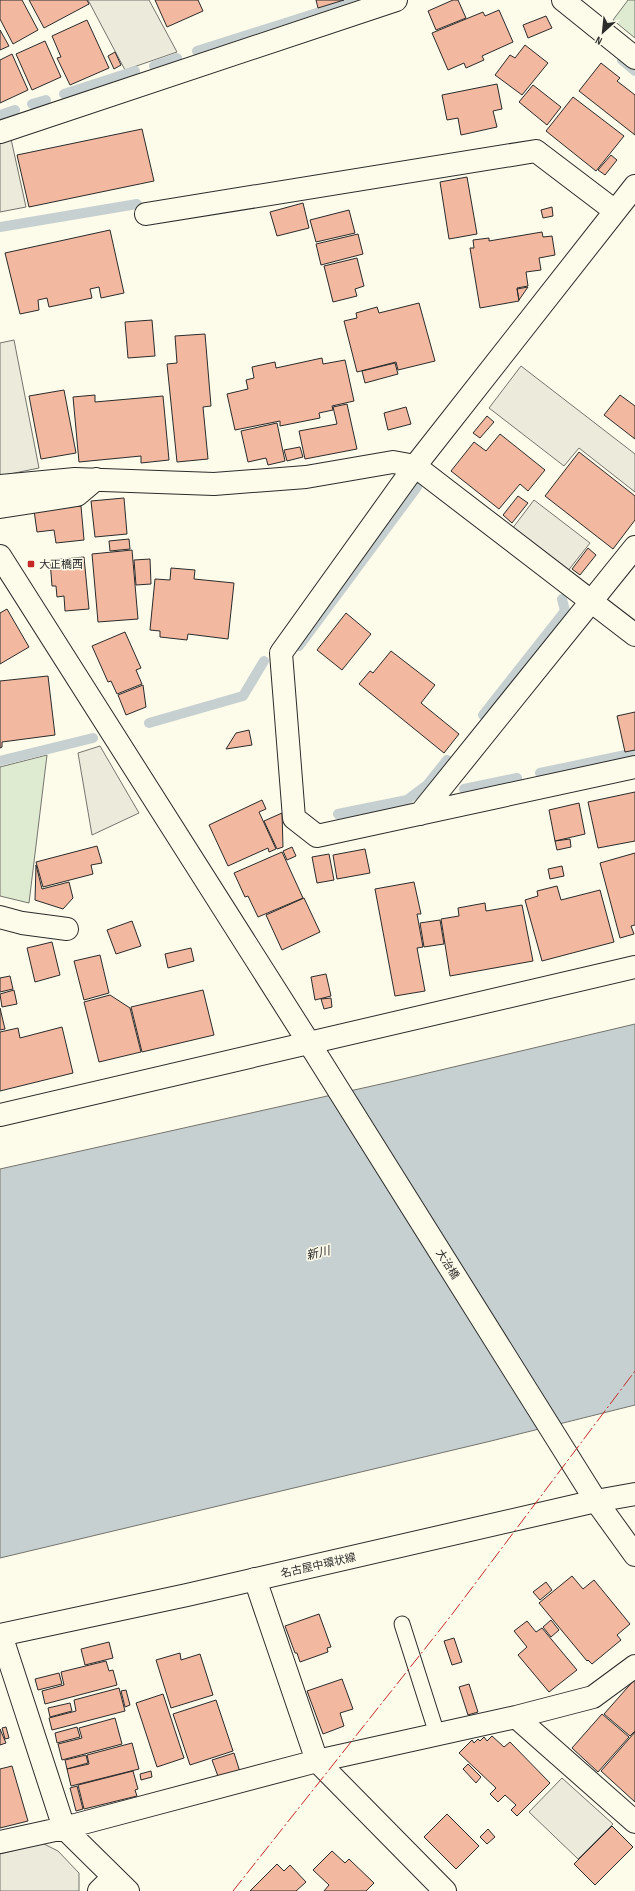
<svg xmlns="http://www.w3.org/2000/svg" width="635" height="1891" viewBox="0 0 635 1891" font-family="'Sofia Sans Condensed','Noto Sans JP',sans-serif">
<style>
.green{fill:#deebd1;stroke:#74746e}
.parking{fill:#eceadb;stroke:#74746e}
.water{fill:#c7d0d0;stroke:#74746e}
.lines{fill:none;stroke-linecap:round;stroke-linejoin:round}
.stream{stroke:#c7d0d0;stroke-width:10}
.building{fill:#f2b8a0;stroke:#2b2b2b}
.service-casing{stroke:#2b2b2b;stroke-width:17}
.minor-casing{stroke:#2b2b2b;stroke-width:24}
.tertiary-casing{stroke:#2b2b2b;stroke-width:24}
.primary-casing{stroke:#2b2b2b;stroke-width:24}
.service{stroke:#fdfbea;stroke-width:15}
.minor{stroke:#fdfbea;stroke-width:22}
.tertiary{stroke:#fdfbea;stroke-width:22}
.primary{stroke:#fdfbea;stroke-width:22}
.power{stroke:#c62828;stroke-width:1;stroke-dasharray:14 3 2 3;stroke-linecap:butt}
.poi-dot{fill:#c62828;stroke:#fdfbea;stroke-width:1.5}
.labels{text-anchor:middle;stroke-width:3;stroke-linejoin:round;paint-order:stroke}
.poi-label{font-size:11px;fill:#2b2b2b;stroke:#fdfbea;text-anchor:start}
.street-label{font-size:11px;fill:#2b2b2b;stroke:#fdfbea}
.water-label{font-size:12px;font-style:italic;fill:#2b2b2b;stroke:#fdfbea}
</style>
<rect width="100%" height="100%" fill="#fdfbea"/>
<path class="green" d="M628 0H635V38L613 20Z
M47 755 29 903 0 896V767Z"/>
<path class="parking" d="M88 0H149L177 52 125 70Z
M11 139 26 207 0 212V143Z
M14 340 39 468 0 476V343Z
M521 366 635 454V492L579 448 564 466 489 408Z
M534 500 590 543 567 572 512 529Z
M100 746 139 813 92 835 78 753Z
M562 1778 613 1824 578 1859 529 1812Z
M42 1843 58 1851 79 1873V1891H0V1854Z"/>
<path class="water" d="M635 1024V1405L491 1441 0 1558V1169L390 1082Z"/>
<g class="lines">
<path class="stream" d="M197 51 358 0
M622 60 635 71
M154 66 177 58
M64 94 135 71
M32 104 46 100
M0 115 15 110
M0 227 137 204
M299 646 417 487
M483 715 565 611 562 599
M149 723 243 696 264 661
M0 761 93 738
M540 773 635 753
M464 789 517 778
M338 814 407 800 427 785 447 760"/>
</g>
<path class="building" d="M0 0H22L38 30 13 44 0 19Z
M29 0H87L89 4 44 28Z
M155 0H198L203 11 167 27Z
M316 0H344L318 8Z
M453 0H458L466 18 436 30 428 11Z
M499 10 513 42 482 56 484 60 466 68 464 63 448 70 432 33 483 12 485 16Z
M546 16 552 28 528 38 523 25Z
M87 20 109 68 70 85 57 58 61 57 52 36Z
M0 30 9 46 0 50Z
M45 41 61 77 32 90 16 54Z
M525 45 548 63 522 95 495 75 510 55 515 58Z
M115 52 121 65 114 69 108 56Z
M12 54 28 90 0 103V60Z
M601 63 620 78 617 81 635 95V135L579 91Z
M497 84 502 109 493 111 497 127 461 135 458 118 447 120 442 95Z
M533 85 561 107 547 125 519 102Z
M573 97 624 136 596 171 546 131Z
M142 129 154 181 29 207 17 155Z
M611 155 617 160 605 175 598 170Z
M467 177 477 234 449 239 440 182Z
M303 203 309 228 277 236 270 212Z
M552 207 553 216 543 218 541 210Z
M349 210 355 233 316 242 310 220Z
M110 230 124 293 101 298 99 287 90 289 92 298 49 307 47 298 38 300 39 310 20 314 5 253Z
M542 232 543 237 552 236 555 255 539 258 541 270 526 272 528 286 517 288 519 301 480 308 470 248H474L473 240 489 238V241Z
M358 234 363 254 321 265 316 244Z
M357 258 364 286 355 289 357 296 333 302 324 266Z
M528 287 519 300 517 289Z
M419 303 435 361 398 370 396 362 357 372 344 321 357 318 356 313 377 307 379 313Z
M152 320 155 356 128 358 125 322Z
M205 334 211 406 203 407 208 459 177 462 167 364 177 363 175 336Z
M322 358 323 364 345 360 354 401 332 406 333 410 319 413 320 418 280 426V421L235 430 227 394 248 389 246 380 254 378 252 367 275 362 276 368Z
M395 363 398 374 365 383 362 371Z
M64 390 76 453 41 459 29 396Z
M95 395V402L163 396 169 460 141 463V456L79 462 73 397Z
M620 395 635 406V439L604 415Z
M347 404 357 449 305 459 299 431 337 424 333 407Z
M406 407 411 424 388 430 384 413Z
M487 416 494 422 480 438 473 433Z
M277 423 285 461 268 465 266 458 248 462 241 431Z
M500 434 545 470 528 491 520 484 499 509 451 471 474 442 486 451Z
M300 447 303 457 287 461 284 450Z
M579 452 635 496V520L613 549 545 496Z
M518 496 528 503 512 523 503 515Z
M124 498 127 534 95 537 91 501Z
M81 506 84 540 56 543 54 530 37 532 34 510Z
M129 539 130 549 110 551 109 541Z
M588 548 596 555 580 575 572 569Z
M132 550 138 619 98 622 92 554Z
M84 557 89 609 65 611 64 596 57 597 56 586H52L50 560Z
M150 559 151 584 136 585 134 560Z
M171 568 195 570 194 579 234 583 228 639 188 634 187 640 160 637V631L150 630 155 579 170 580Z
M7 609 29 647 0 664V613Z
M346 613 371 634 342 670 317 650Z
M125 632 141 668 136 670 142 684 117 694 111 681 108 682 92 646Z
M391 651 435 685 421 703 459 734 444 753 359 684 370 671 373 673Z
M48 676 55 735 2 742V747L0 748V681Z
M143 685 146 707 126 715 118 695Z
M635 712V750L625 752 617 716Z
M249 730 252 745 226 749 236 733Z
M635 792V841L598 848 588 802Z
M262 800 266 809 259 812 276 849 269 852 268 848 228 866 209 825Z
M579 803 585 834 555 841 549 810Z
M282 813 283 847 277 849 264 821Z
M570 839 571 847 557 850 555 841Z
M97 846 102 863 91 865 93 874 43 887 36 862Z
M292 847 296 856 287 860 283 851Z
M365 849 370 873 337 879 333 855Z
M282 852 303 898 258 917 248 896 245 897 234 873Z
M635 853V925L631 926 634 934 620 938 600 863Z
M329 854 334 880 317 883 312 857Z
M36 865 42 889 69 882 73 898 63 909 35 900Z
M562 866 564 876 550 879 548 869Z
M414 882 421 914H417L423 947 417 948 425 991 395 996 375 889Z
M557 886 561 900 600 890 614 942 542 961 525 900 538 896 537 891Z
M304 898 320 932 282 950 266 915Z
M485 903 486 911 522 905 533 961 450 976 441 919 459 916 458 908Z
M440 920 444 944 424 947 420 923Z
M132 921 141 946 116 954 107 930Z
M52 942 60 975 35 982 27 948Z
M191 948 194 961 168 968 165 954Z
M100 955 109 993 84 1000 74 961Z
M326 974 331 996 315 1000 311 977Z
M10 976 13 989 0 992V978Z
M14 990 17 1004 2 1007 0 994Z
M203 990 214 1035 142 1052 131 1007Z
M110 995 130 1008 141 1052 99 1062 84 1002Z
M331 998 332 1007 324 1009 321 999Z
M0 1008 5 1029 0 1030Z
M62 1027 73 1073 0 1091V1032L18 1028 20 1038Z
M572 1576 583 1589 594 1580 630 1624 617 1635 621 1640 592 1664 588 1660 587 1661 539 1603Z
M546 1582 552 1590 540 1600 533 1592Z
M319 1614 331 1647 327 1648 328 1652 300 1662 297 1653H295L285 1626Z
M551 1620 559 1630 551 1637 543 1627Z
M527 1621 536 1632 542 1628 577 1670 549 1692 518 1655 527 1647 514 1631Z
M454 1638 462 1662 452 1665 444 1641Z
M109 1642 113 1658 85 1665 81 1649Z
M180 1653 181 1660 200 1654 213 1695 171 1708 156 1660Z
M106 1661 109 1671 113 1670 117 1685 45 1704 42 1691 64 1685 61 1672Z
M59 1673 62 1684 38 1690 35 1679Z
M342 1679 353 1709 340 1713 344 1726 323 1734 307 1691Z
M635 1679V1731L630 1736 604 1714Z
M469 1684 478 1712 468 1715 459 1687Z
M119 1688 125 1711 52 1730 49 1718 76 1711 74 1700Z
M126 1690 130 1705 125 1707 121 1691Z
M163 1694 184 1758 157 1767 136 1703Z
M216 1700 233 1751 190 1765 173 1714Z
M70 1703 72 1711 50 1717 48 1708Z
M602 1714 629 1737 598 1772 572 1748Z
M115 1718 122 1744 62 1760 58 1744 82 1738 79 1728Z
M6 1727 9 1738 5 1739 2 1728Z
M77 1727 80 1737 57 1743 55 1733Z
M0 1729 6 1743 0 1745Z
M635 1732V1802L601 1771Z
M492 1736 504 1747 510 1742 550 1783 517 1816 511 1810 516 1805 505 1795 498 1802 490 1794 496 1788 459 1753 472 1740 474 1743 478 1739 480 1741 484 1737 487 1741Z
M132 1743 139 1769 71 1786 67 1769 89 1764 87 1755Z
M234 1753 240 1772 219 1779 212 1760Z
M86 1755 88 1763 67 1769 65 1760Z
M468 1764 481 1777 476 1783 463 1769Z
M12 1766 28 1821 0 1828V1769Z
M133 1771 138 1789 135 1790 137 1796 84 1809 78 1785Z
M151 1771 152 1777 141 1780 140 1774Z
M77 1786 83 1809 76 1811 70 1788Z
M447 1814 479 1846 456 1869 424 1837Z
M612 1826 633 1847 595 1885 574 1864Z
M488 1829 495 1837 487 1844 480 1837Z
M332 1851 345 1863 349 1859 374 1883 366 1891H324L329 1885 313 1870Z
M277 1864 284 1871 290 1865 306 1882 296 1891H250Z"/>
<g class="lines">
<g class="service-casing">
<path id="service" d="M402 1624 437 1734"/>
</g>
<g class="minor-casing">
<path id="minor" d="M563 0 635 58
M0 132 396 0
M635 186 415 466 281 653 294 818 317 836 635 767
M146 214 536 151 615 211
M0 486 75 479 214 484 306 477 393 462 415 466 635 635
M0 507 77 495 96 479
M420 814 635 547
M0 917 22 923 67 929
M0 1115 635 967
M255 1579 317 1761 445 1891
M1 1635 64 1828 128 1891
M516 1717 635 1822
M0 1842 64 1828 317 1761 516 1717 593 1697 635 1666
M99 1891 113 1877"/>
</g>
<g class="tertiary-casing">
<path id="tertiary" d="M0 556 316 1054 596 1501 635 1555"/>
</g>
<g class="primary-casing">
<path id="primary" d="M0 1635 187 1595 596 1501 635 1494"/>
</g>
<use href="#service" class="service"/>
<use href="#minor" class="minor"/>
<use href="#tertiary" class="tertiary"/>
<use href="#primary" class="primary"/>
<path class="power" d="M233 1891 450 1617 635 1371"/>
</g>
<rect class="poi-dot" x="27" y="560" width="8" height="8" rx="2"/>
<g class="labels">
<g class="poi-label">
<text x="39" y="568">大正橋西</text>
</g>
<g class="street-label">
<text transform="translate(448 1264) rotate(58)" y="4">大治橋</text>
<text transform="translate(318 1565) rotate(-13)" y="4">名古屋中環状線</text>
</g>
<g class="water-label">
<text transform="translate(318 1253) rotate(-14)" y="4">新川</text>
</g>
</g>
<g transform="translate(603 32) rotate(207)" stroke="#fdfbea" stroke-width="3" paint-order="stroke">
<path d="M0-3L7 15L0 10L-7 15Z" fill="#2b2b2b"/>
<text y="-6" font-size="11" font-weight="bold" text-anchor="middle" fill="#2b2b2b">N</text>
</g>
</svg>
